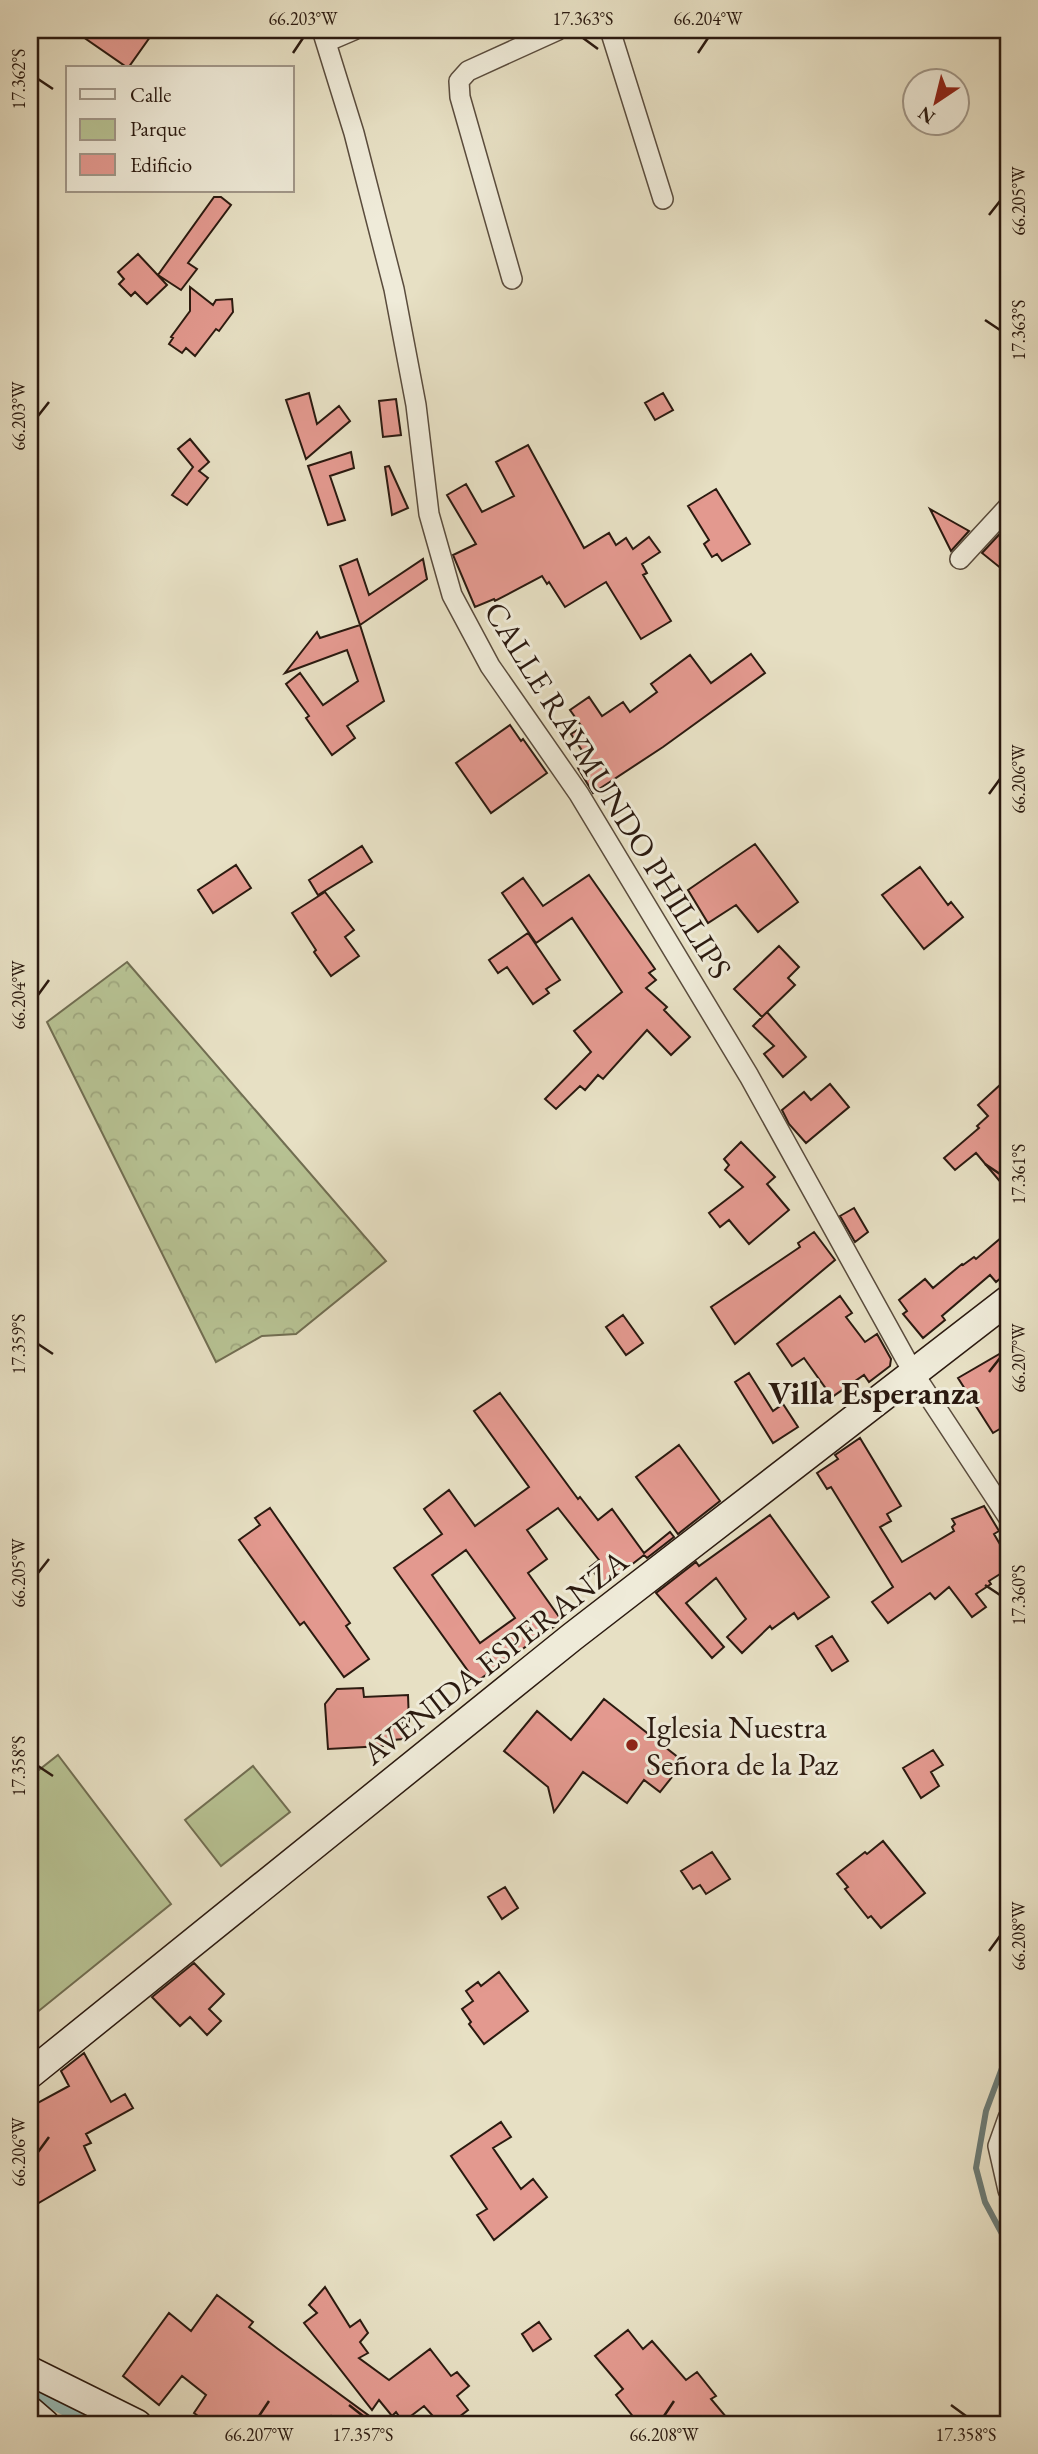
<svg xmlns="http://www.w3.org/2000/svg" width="1038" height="2454" viewBox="0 0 1038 2454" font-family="'EB Garamond',serif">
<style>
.green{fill:#b7c293;stroke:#716e52;stroke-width:2}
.forest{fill:url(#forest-crowns);stroke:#716e52;stroke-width:2}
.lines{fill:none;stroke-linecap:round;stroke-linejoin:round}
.stream{stroke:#6c7b75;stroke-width:6}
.canal{stroke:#97bcb8;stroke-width:21}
.building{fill:#e3998f;stroke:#2b1a10;stroke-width:2;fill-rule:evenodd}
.street-casing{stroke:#5a4c3d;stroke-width:22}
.secondary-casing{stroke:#2b1a10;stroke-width:31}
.street{stroke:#efebd9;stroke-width:19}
.secondary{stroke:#efebd9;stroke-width:28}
.ticks{fill:none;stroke:#2b1a10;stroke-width:2.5}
.poi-dot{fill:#8f2418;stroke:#efebd9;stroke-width:2.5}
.labels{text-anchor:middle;stroke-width:6;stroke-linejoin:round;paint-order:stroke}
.street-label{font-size:32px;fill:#2b1a10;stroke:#efebd9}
.poi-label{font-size:32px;fill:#2b1a10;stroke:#efebd9;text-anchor:start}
.neighbourhood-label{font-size:33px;font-weight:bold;fill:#2b1a10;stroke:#efebd9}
.neatline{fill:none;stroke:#2b1a10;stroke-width:2.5}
.ticks-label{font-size:18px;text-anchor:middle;fill:#2b1a10}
</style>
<defs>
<pattern id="forest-crowns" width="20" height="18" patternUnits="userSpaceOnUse" patternTransform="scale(1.75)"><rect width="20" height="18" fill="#b7c293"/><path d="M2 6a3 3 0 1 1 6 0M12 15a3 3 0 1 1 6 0" fill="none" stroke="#9ea67e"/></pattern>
</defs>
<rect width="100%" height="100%" fill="#e7e0c4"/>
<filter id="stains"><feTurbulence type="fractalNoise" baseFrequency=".00286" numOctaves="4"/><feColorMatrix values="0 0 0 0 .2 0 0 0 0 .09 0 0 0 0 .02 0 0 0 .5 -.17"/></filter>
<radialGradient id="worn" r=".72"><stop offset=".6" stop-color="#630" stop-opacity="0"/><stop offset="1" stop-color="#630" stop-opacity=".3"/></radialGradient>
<path class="green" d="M58 1755 171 1904 30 2018V1777Z
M253 1766 290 1812 221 1866 185 1820Z"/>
<path class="forest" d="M127 962 386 1261 296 1334 262 1336 216 1362 47 1022Z"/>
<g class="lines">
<path class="stream" d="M1008 2052 986 2111 976 2168 985 2202 1008 2245"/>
<path class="canal" d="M36 2390 103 2424"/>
</g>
<path class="building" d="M73 30H155L128 68Z
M214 197H221L231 205 188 263 197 269 181 290 158 275Z
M138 254 167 285 147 304 135 292 131 296 119 284 124 279 118 272Z
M190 287 213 305 216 300 232 299 233 312 219 331 216 329 195 356 186 348 182 353 169 344 173 338 171 337 190 311Z
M309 393 317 424 339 406 350 421 306 459 286 400Z
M663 393 673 410 655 420 645 403Z
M396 399 401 435 383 437 379 401Z
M190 439 209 462 199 471 208 478 187 505 172 495 193 467 178 449Z
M528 445 584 548 609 533 616 545 626 538 633 549 649 537 660 552 642 564 647 573 643 575 671 621 641 639 606 582 565 607 549 582 547 584 542 576 495 601 494 599 475 607 453 555 476 544 447 495 466 484 482 512 514 496 496 462Z
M351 452 354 468 330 476 345 520 328 525 308 466Z
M389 466 408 508 392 515 385 467Z
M716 489 750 544 722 561 717 554 712 557 704 544 709 540 688 506Z
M930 509 969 531 951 551Z
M1008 525V574L982 553Z
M357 559 369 595 423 559 427 579 360 625 340 566Z
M360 625 384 701 347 726 355 738 332 755 306 718 309 716 286 684 300 673 323 705 358 681 347 650 285 673 317 632 320 638Z
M751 654 765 673 663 747 593 793 578 768 589 761 571 734 582 727 570 710 589 697 602 716 623 702 630 712 657 692 651 684 690 655 711 683Z
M510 725 521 741 523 739 547 773 491 813 456 763Z
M755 844 798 902 758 932 736 905 708 923 688 890Z
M362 846 372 862 318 895 309 880Z
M236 865 251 888 213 913 198 890Z
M920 867 948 905 951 902 963 917 924 949 882 895Z
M589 875 655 969 649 973 656 980 646 988 667 1007 664 1010 690 1037 671 1055 647 1030 603 1079 598 1075 585 1090 580 1086 556 1109 545 1099 591 1052 574 1031 622 992 572 918 536 943 502 893 523 878 543 906Z
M325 892 354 930 345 937 359 956 331 976 314 952 316 950 292 913Z
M528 933 560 980 546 989 549 993 533 1004 507 967 498 973 489 960Z
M779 946 799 967 788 978 795 985 762 1017 734 989Z
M767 1012 806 1057 783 1077 764 1054 774 1046 753 1026Z
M830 1084 849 1107 806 1143 789 1124 782 1110 804 1092 811 1100Z
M1000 1085 1008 1094V1191L976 1153 955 1170 944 1158 979 1128 977 1126 988 1116 978 1105Z
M741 1142 775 1177 767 1184 789 1210 749 1244 729 1220 720 1227 709 1213 743 1187 725 1170 729 1165 724 1159Z
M854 1208 868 1232 855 1242 840 1216Z
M814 1232 835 1260 735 1344 711 1307 800 1247 798 1243Z
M1008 1232V1272L996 1282 990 1275 942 1316 945 1320 923 1338 903 1314 907 1311 899 1300 925 1279 933 1288 962 1264 963 1265 974 1257 976 1259Z
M840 1296 852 1313 846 1317 865 1342 877 1334 891 1359 890 1366 869 1382 864 1375 832 1397 804 1358 792 1366 777 1344Z
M623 1315 643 1343 626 1355 606 1327Z
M1008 1349V1424L993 1433 958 1378Z
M749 1373 773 1411 783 1404 798 1427 773 1443 735 1382Z
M500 1393 578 1499 580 1497 598 1520 612 1509 644 1553 670 1532 674 1537 647 1558 644 1555 604 1586 590 1567 599 1560 558 1508 527 1530 547 1559 528 1573 562 1621 476 1682 394 1568 442 1534 424 1509 449 1490 475 1526 529 1487 474 1411ZM466 1550 515 1618 480 1643 432 1575Z
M860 1438 901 1506 887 1514 891 1521 880 1527 902 1562 954 1531 952 1527 955 1524 952 1519 984 1506 999 1531 994 1534 1008 1558V1569L989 1581 991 1584 976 1594 986 1607 972 1617 949 1587 935 1599 930 1593 888 1623 872 1602 893 1587 831 1487 827 1489 817 1473 838 1459 835 1455Z
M679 1445 720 1501 678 1534 636 1477Z
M270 1508 350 1623 346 1626 369 1659 344 1677 304 1622 300 1625 239 1540 260 1525 255 1518Z
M770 1515 829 1597 798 1619 794 1613 772 1629 770 1626 742 1653 727 1637 746 1619 716 1578 686 1603 724 1647 712 1658 656 1593 696 1562 699 1566Z
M832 1636 848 1661 832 1671 816 1646Z
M363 1688 364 1697 408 1695 409 1722H402L403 1739 383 1741V1746L328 1749 325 1704 337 1689Z
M604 1699 684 1762 660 1792 644 1780 627 1803 583 1772 554 1812 548 1787 504 1751 537 1711 571 1740Z
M933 1750 943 1765 931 1772 939 1786 921 1798 903 1768Z
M883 1841 925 1893 881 1928 871 1916 868 1918 845 1889 848 1887 837 1874 865 1852 867 1854Z
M712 1852 730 1879 706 1894 700 1885 693 1889 681 1871Z
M505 1887 518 1908 502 1919 488 1897Z
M194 1963 224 1994 209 2009 221 2021 207 2035 190 2017 180 2026 152 1997Z
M499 1972 528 2011 484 2044 469 2024 471 2022 462 2009 473 2001 466 1991 478 1982 481 1986Z
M84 2053 111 2102 125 2094 133 2108 86 2134 91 2143 84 2146 95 2170 30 2208V2107L69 2086 61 2071Z
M501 2122 511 2137 493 2148 521 2189 533 2179 547 2197 494 2240 477 2215 487 2209 451 2156Z
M325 2287 350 2327 360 2320 368 2333 360 2342 368 2353 359 2358 389 2380 430 2349 451 2376 457 2372 469 2386 457 2396 468 2410 450 2424H440L424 2406 403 2422 396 2412 392 2416 379 2400 372 2410 304 2323 317 2313 309 2305Z
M217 2295 253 2322 249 2327 278 2349 368 2415 360 2424H337L331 2416 324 2424 318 2418 313 2424H209L194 2413 206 2395 182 2376 159 2405 123 2376 169 2313 191 2331Z
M539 2322 551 2339 533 2351 522 2334Z
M628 2330 643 2349 652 2341 686 2380 697 2372 716 2396 711 2399 732 2424H639L616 2395 623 2389 595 2356Z"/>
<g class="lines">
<g class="street-casing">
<path id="street" d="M322 30 354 133 394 289 416 405 429 514 452 595 490 666 579 794 749 1076 914 1374 1008 1517
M610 30 663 199
M326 42 354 30
M512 279 460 97 459 81 468 71 558 30
M960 559 1008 507
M1008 2118 998 2146 1008 2190"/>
</g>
<g class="secondary-casing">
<path id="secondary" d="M30 2074 572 1637 1008 1300
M30 2371 137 2424
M30 2411 45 2424"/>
</g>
<use href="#street" class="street"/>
<use href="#secondary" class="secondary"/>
</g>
<path class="ticks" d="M583 38 598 49M293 53 303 38M698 53 708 38M38 79 53 89M989 215 1000 201M985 320 1000 330M38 416 49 402M989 794 1000 779M38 995 49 980M985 1164 1000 1174M38 1344 53 1354M989 1372 1000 1358M38 1573 49 1559M985 1585 1000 1595M38 1766 53 1776M989 1951 1000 1936M38 2152 49 2137M349 2405 363 2416M951 2405 966 2416M259 2416 269 2401M664 2416 674 2401"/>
<circle class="poi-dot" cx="632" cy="1745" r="7"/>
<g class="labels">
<g class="street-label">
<text transform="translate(608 790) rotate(58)" y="11">CALLE RAYMUNDO PHILLIPS</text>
<text transform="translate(495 1657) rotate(-38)" y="11">AVENIDA ESPERANZA</text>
</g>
<g class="poi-label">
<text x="646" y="1738">Iglesia Nuestra<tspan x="646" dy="37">Señora de la Paz</tspan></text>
</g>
<g class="neighbourhood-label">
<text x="874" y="1404">Villa Esperanza</text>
</g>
</g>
<rect width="1038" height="2454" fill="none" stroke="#e7e0c4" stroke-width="77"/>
<rect x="66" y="66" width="228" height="126" fill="#efebd9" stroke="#a19789" stroke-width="2"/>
<rect x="80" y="89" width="35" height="10" fill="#efebd9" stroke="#a19789" stroke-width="2"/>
<text x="130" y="102" font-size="21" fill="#2b1a10">Calle</text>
<rect x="80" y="119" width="35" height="21" fill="#b7c293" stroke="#a19789" stroke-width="2"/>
<text x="130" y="136" font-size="21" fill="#2b1a10">Parque</text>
<rect x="80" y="154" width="35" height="21" fill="#e3998f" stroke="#a19789" stroke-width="2"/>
<text x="130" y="172" font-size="21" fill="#2b1a10">Edificio</text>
<g transform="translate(936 102) rotate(215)"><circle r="33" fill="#efebd9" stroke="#a19789" stroke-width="2"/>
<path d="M0-5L12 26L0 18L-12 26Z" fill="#8f2418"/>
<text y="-10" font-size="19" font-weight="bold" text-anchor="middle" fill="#2b1a10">N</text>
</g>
<rect x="38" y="38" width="962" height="2378" class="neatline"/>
<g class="ticks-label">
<text x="303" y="25">66.203°W</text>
<text x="583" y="25">17.363°S</text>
<text x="708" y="25">66.204°W</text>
<text transform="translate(19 79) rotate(-90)" y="6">17.362°S</text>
<text transform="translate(1019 201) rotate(-90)" y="6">66.205°W</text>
<text transform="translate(1019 330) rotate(-90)" y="6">17.363°S</text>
<text transform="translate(19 416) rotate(-90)" y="6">66.203°W</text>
<text transform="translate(1019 779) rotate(-90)" y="6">66.206°W</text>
<text transform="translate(19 995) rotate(-90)" y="6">66.204°W</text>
<text transform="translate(1019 1174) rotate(-90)" y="6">17.361°S</text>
<text transform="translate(19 1344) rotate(-90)" y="6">17.359°S</text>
<text transform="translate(1019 1358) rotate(-90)" y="6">66.207°W</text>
<text transform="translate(19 1573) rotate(-90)" y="6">66.205°W</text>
<text transform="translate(1019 1595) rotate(-90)" y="6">17.360°S</text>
<text transform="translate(19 1766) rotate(-90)" y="6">17.358°S</text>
<text transform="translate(1019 1936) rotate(-90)" y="6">66.208°W</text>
<text transform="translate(19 2152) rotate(-90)" y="6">66.206°W</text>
<text x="259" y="2441">66.207°W</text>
<text x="363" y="2441">17.357°S</text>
<text x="664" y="2441">66.208°W</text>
<text x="966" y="2441">17.358°S</text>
</g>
<rect width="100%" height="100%" filter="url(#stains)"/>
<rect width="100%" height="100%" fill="url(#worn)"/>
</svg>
